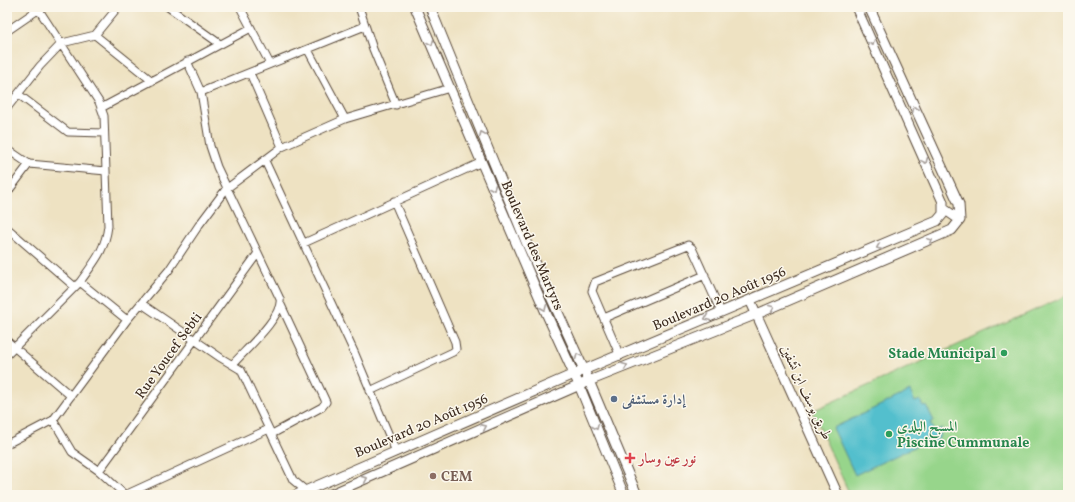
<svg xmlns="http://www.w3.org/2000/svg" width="1075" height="502" viewBox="0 0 1075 502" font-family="Vollkorn,Amiri,serif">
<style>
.green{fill:#97d58b;stroke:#698054}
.water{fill:#53bfcd;stroke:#477476}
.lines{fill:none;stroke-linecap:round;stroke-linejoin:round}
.minor-casing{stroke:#564637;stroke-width:9}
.tertiary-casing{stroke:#564637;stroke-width:11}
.minor{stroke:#fff;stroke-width:7}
.tertiary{stroke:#fff;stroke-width:9}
.oneway{stroke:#a79f9a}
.leisure-dot{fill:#2e9e5b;stroke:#fbf7ec;stroke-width:1.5}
.service-dot{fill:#5c6f8a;stroke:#fbf7ec;stroke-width:1.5}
.health-dot{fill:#e0444e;stroke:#fbf7ec;stroke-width:1.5}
.education-dot{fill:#8d6e63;stroke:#fbf7ec;stroke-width:1.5}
.labels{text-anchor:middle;stroke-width:3;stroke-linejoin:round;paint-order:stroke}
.street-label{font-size:14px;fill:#3b2a1e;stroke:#fbf7ec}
.leisure-label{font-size:14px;font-weight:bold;fill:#27864d;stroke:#fbf7ec;text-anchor:end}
.service-label{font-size:14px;font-weight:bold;fill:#4e5e75;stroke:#fbf7ec;text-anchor:start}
.health-label{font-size:14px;font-weight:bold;fill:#be3a42;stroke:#fbf7ec;text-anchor:start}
.education-label{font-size:14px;font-weight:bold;fill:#785e54;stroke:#fbf7ec;text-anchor:start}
</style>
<rect width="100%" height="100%" fill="#fbf7ec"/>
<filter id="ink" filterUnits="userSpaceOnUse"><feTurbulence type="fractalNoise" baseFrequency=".025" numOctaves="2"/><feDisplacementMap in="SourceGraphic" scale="8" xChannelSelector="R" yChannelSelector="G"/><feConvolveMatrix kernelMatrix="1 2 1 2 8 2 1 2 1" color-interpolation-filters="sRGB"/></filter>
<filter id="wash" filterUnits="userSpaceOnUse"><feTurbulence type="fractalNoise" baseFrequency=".012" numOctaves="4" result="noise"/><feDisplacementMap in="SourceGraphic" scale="16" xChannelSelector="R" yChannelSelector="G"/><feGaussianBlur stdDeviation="0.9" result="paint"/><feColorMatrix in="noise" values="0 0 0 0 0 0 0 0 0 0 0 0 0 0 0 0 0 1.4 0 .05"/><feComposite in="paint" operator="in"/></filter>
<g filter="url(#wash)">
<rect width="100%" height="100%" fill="#eee2c2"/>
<path class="green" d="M1068 295V495H850L812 411Z"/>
<path class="water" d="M910 391 915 402 920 400 923 406 926 405 934 421 930 423 934 431 942 428 940 436 935 444 934 442 931 443 929 440 855 475 833 428Z"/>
</g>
<g filter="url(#ink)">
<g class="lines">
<g class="minor-casing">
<path id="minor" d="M168 7 220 44
M240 7 270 64
M359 7 373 49 396 105
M39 10 99 102 104 116 108 226C105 251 94 262 80 282
M7 31 42 7
M95 35 118 7
M308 50 345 119
M187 61 201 92 210 146 217 167 280 299C283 317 245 350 233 364
M250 73 282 147
M201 92 365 26
M18 94 68 132 104 133
M7 108 40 66 62 43 95 35 152 81
M101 108 251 28
M7 149 29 164 106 171
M265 161 355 354 396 452
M7 193 29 164
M7 228 75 287
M304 243 482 162
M142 304 221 358 241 370 293 480 311 495
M604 318 705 275
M7 341 71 396
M7 355 80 282 127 320
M620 356 592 291 595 282 688 245 692 248 721 312
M370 391 453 352 456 349 455 342 394 201
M53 420 72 452 99 471 125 495 269 429
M272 434 322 407 326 402 281 305
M7 444 53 420 127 320 169 270 199 225 226 189 282 147 345 119 450 88
M99 471 258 253"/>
</g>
<g class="tertiary-casing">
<path id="tertiary" d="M415 7 547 315 579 385 624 495
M430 7 527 244 589 381 637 495
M944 209 960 220
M750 300 838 495
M296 495 574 374 937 221 943 214V202L856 7
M329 495 589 381 757 314 952 230 960 220 959 204 869 7"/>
</g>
<use href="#minor" class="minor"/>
<use href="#tertiary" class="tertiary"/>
</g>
<defs><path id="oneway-chevron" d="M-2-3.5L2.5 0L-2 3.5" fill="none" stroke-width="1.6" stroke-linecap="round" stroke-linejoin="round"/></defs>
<g class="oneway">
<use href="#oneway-chevron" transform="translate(431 43) rotate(67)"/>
<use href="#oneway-chevron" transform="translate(872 43) rotate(66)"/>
<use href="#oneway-chevron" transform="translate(915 109) rotate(-115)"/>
<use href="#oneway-chevron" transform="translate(482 134) rotate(-113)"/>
<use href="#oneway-chevron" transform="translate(925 161) rotate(66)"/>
<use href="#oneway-chevron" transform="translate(493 188) rotate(67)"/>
<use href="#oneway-chevron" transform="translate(930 241) rotate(-23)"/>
<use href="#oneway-chevron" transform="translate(879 247) rotate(158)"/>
<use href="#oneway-chevron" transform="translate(544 308) rotate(67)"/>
<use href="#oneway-chevron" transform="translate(772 308) rotate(-23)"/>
<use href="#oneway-chevron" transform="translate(707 318) rotate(157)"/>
<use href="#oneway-chevron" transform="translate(578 356) rotate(-114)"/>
<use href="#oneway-chevron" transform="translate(625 366) rotate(-22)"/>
<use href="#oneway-chevron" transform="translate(484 427) rotate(-24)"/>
<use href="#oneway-chevron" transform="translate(596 427) rotate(68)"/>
<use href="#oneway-chevron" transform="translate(365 479) rotate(-24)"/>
</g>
</g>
<g class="leisure-dot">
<circle cx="1004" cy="353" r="4"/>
<circle cx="889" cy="434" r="4"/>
</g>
<circle class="service-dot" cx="614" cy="399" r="4"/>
<path class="health-dot" d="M628 452h4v4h4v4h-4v4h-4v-4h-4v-4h4z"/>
<circle class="education-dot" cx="433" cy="476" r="4"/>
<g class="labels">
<g class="street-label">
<text transform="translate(533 245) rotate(67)" y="5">Boulevard des Martyrs</text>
<text transform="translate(719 298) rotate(-23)" y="5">Boulevard 20 Août 1956</text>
<text transform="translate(168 355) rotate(-54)" y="5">Rue Youcef Sebti</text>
<text transform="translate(807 392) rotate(65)" y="5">طريق يوسف ابن تشفين</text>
<text transform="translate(421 425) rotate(-23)" y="5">Boulevard 20 Août 1956</text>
</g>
<g class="leisure-label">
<text x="996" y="358">Stade Municipal</text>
<text x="897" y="431" text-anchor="start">المسبح البلدي<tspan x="897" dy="16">Piscine Cummunale</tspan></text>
</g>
<g class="service-label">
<text x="622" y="404">إدارة مستشفى</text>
</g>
<g class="health-label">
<text x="639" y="463">نور عين وسار</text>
</g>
<g class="education-label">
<text x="441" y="481">CEM</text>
</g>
</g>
<rect width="1075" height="502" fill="none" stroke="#fbf7ec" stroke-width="24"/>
</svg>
